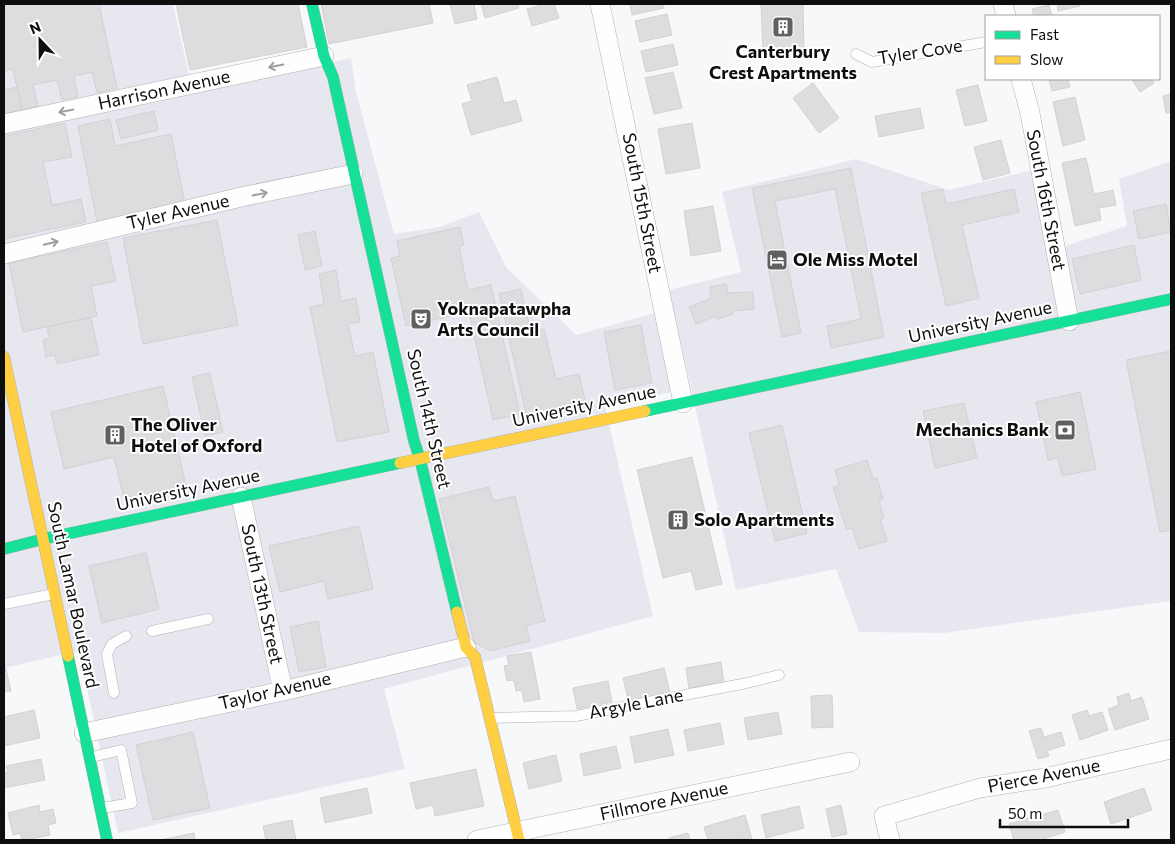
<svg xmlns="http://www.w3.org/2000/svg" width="1175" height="844" viewBox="0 0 1175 844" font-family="Commissioner,sans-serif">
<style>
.built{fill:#e7e8ef}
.building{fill:#dddddf;stroke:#d2d2d4}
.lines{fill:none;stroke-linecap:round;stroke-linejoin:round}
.lane-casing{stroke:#b0b0b2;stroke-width:11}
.street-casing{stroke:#b0b0b2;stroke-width:20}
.fast-casing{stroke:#b0b0b2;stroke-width:12}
.slow-casing{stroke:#b0b0b2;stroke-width:12}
.lane{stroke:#fefefe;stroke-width:10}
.street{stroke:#fefefe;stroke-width:19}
.fast{stroke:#16e098;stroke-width:11}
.slow{stroke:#ffcf43;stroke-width:11}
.oneway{stroke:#9e9e9e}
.labels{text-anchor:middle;stroke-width:4;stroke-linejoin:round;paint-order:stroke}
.poi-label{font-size:18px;font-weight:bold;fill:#0e0e0f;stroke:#fff;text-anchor:start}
.street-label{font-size:18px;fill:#0e0e0f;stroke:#fff}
</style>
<rect width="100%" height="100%" fill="#f7f8fa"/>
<path class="built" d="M4 4H173L193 93 351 58 356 92 394 234 440 227 479 212 506 267 576 335 655 313 671 392 605 406 653 616 384 689 405 769 118 833 79 651 4 668Z
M856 159 949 190 1037 169 1046 250 1068 245 1127 226 1119 179 1171 161V601L944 633 859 632 836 569 736 590 669 290 741 272 722 192Z"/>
<path class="building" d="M12 4H99L117 88 97 93 92 72 74 76 78 97 62 100 57 80 33 85 38 106 22 110 13 69 4 71V5Z
M176 4H298L307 47 190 70Z
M321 4H429L433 23 329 44Z
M450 4H474L477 19 455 24Z
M481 4H517L519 8 485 18Z
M545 4H554L559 18 532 26 527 9Z
M630 4H663L664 8 632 15Z
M761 4H803L804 53 763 51Z
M1057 4H1079L1080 6 1058 11Z
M1049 5 1052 16H1034L1032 9Z
M667 14 672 35 640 42 635 21Z
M673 44 678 65 646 72 641 51Z
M673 72 682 108 654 114 645 78Z
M497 77 504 103 516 100 522 121 471 135 462 104 472 101 467 85Z
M1049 79H1068L1070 87 1052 91Z
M1132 79H1152L1154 83 1140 92Z
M813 83 839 118 819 133 793 98Z
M978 85 987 121 965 126 956 90Z
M17 87 22 110 4 114V90Z
M1171 94V112L1166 113 1163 96Z
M1075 97 1085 140 1063 146 1053 102Z
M920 108 924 128 879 137 875 116Z
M154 111 158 130 121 139 116 120Z
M110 119 115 146 171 134 185 204 97 222 78 126Z
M65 123 72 157 43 162 52 205 81 199 86 222 4 239V136Z
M692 123 700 168 666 174 658 129Z
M1001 140 1010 173 983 180 974 147Z
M1086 158 1094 194 1113 190 1116 205 1099 208 1101 220 1075 226 1062 163Z
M851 168 884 337 831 348 827 326 861 319 835 189 775 201 801 333 782 337 752 188Z
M943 189 946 204 1014 189 1019 212 962 225 979 298 946 306 921 193Z
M1166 204 1171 232 1139 239 1133 211Z
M713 206 721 251 691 256 684 211Z
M217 220 238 325 143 344 123 238Z
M460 227 464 245 459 247 468 290 491 285 520 414 493 420 469 312 406 326 391 258 400 256 397 241Z
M315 231 322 266 305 270 298 235Z
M107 242 116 281 91 286 97 316 23 332 9 263Z
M1134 245 1141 280 1080 294 1072 259Z
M336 270 341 301 356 298 360 322 348 324 355 356 373 352 389 432 337 442 310 307 324 304 319 274Z
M726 284 728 293 753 292 754 309 732 311 733 314 717 319 716 316 696 324 689 307 711 298 710 287Z
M521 289 531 333 544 329 556 379 579 374 585 400 526 414 499 294Z
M91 317 99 355 57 364 55 355 46 357 43 340 49 338 47 327Z
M641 325 652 383 615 390 604 332Z
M1171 351V530L1160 532 1126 360Z
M210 373 223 432 205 436 192 377Z
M163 386 186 485 124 499 114 457 64 469 51 412Z
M1080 392 1096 469 1062 476 1058 458 1048 460 1036 402Z
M964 403 977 458 935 468 923 411Z
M782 425 807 533 775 541 749 433Z
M692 457 722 584 696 590 691 571 663 578 637 470Z
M867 460 873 479 877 478 883 499 879 501 884 518 880 519 887 541 859 549 852 528 846 529 833 487 839 485 835 470Z
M489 487 493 501 515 496 545 621 526 626 530 641 490 651 474 642 439 499Z
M359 526 373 589 328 599 324 581 280 592 269 546Z
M146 553 159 609 102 623 89 566Z
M318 621 326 667 299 672 290 627Z
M531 652 540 699 524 702 522 690 516 691 514 680 507 681 504 666 509 665 507 656Z
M4 661 11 691 4 692Z
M721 662 724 683 689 688 686 668Z
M664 668 670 693 629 703 623 678Z
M608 681 612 702 577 709 573 688Z
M1129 693 1131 701 1142 697 1149 719 1115 730 1108 709 1119 705 1117 697Z
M832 695 833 727 812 728 811 696Z
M34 710 40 738 4 746V717Z
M1087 710 1089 716 1102 712 1108 730 1080 740 1072 715Z
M778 712 782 734 748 740 744 718Z
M720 723 724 744 688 751 684 730Z
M1041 728 1044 737 1061 732 1065 745 1047 751 1049 756 1038 759 1029 731Z
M668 729 674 755 635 763 630 737Z
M193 732 210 808 153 820 136 745Z
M616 746 621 768 584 776 580 754Z
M556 755 562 781 529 789 523 763Z
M41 759 45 780 4 788V773H8L6 766Z
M476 769 484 806 435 816 433 805 416 809 410 783Z
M367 788 372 813 325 823 320 798Z
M1144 788 1152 810 1111 824 1104 802Z
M39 805 40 812 53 809 56 823 48 825 50 835 26 840H22L20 833 13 835 8 813Z
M841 805 847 834 832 837 826 809Z
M799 806 804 828 766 838 761 815Z
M1058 810 1065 832 1040 840H1014L1009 824Z
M745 815 752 839 708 840 704 827Z
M292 820 296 840H266L263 826Z
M194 833 195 840H160Z
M688 833 690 840H669V838Z"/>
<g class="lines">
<g class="lane-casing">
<path id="lane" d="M856 54 872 62 986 42
M4 604 54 594
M152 631 208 619
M114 693 107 654 112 644 126 636
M491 718 576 716 747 683 779 675
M92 757 121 750 132 803 102 808"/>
</g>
<g class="street-casing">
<path id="street" d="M600 4 683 403
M1003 4 1006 16
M1021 79 1030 113 1069 321
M4 124 324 56
M4 254 241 197 353 174
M241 497 283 691
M84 733 283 691 466 647
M477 840 850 762
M890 840 884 816 980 788 1045 778 1171 749"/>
</g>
<g class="fast-casing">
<path id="fast" d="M312 4 324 56 333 77 414 441 420 459 457 612
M645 411 1171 299
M4 549 43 539 400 463
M68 656 107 840"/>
</g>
<g class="slow-casing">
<path id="slow" d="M4 357 68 656
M400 463 645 411
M457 612 466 647 475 657 519 840"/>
</g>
<use href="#lane" class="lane"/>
<use href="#street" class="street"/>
<use href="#fast" class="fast"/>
<use href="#slow" class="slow"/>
</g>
<defs><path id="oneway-shaft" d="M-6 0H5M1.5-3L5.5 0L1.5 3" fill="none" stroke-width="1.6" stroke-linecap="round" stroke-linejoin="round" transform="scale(1.25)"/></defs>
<g class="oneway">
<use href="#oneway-shaft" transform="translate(276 66) rotate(168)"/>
<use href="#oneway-shaft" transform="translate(66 111) rotate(168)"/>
<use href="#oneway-shaft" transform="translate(260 194) rotate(-11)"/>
<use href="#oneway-shaft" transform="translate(51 243) rotate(-14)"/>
</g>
<defs>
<g id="building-square" transform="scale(1.125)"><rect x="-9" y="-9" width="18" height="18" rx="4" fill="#606061" stroke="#fff"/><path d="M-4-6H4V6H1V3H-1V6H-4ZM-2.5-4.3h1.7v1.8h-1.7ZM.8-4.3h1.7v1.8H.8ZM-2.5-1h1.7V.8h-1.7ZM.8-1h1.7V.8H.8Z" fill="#fff"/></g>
<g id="hotel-square" transform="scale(1.125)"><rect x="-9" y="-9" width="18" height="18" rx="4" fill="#606061" stroke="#fff"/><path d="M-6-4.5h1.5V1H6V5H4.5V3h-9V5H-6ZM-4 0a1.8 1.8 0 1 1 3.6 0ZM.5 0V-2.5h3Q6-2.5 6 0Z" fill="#fff"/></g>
<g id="theatre-square" transform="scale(1.125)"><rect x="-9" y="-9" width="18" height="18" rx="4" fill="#606061" stroke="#fff"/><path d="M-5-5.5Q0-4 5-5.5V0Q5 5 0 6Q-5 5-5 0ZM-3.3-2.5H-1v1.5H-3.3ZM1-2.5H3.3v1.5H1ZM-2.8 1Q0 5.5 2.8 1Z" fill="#fff"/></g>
<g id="bank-square" transform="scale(1.125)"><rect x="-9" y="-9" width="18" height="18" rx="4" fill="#606061" stroke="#fff"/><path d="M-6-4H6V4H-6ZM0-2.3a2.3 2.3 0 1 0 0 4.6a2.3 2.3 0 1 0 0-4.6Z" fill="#fff"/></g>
</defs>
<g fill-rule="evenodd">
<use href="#building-square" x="783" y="27"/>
<use href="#hotel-square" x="777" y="260"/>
<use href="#theatre-square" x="421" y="319"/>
<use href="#bank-square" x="1065" y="430"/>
<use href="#building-square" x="115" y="435"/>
<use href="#building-square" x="678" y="520"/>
</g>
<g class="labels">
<g class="poi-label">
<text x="783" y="58" text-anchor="middle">Canterbury<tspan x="783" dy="21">Crest Apartments</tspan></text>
<text x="793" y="266">Ole Miss Motel</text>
<text x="437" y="315">Yoknapatawpha<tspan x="437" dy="21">Arts Council</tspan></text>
<text x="131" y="431">The Oliver<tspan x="131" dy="21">Hotel of Oxford</tspan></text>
<text x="1049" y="436" text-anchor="end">Mechanics Bank</text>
<text x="694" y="526">Solo Apartments</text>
</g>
<g class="street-label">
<text transform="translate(920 52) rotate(-9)" y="6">Tyler Cove</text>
<text transform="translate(164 90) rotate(-12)" y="6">Harrison Avenue</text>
<text transform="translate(1046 200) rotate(79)" y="6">South 16th Street</text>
<text transform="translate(642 203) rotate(79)" y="6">South 15th Street</text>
<text transform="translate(178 212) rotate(-13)" y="6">Tyler Avenue</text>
<text transform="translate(980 322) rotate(-12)" y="6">University Avenue</text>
<text transform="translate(584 406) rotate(-12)" y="6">University Avenue</text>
<text transform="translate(429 419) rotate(77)" y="6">South 14th Street</text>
<text transform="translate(188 490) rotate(-12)" y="6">University Avenue</text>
<text transform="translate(262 594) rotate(78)" y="6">South 13th Street</text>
<text transform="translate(73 595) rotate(78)" y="6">South Lamar Boulevard</text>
<text transform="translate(275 691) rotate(-13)" y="6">Taylor Avenue</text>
<text transform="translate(636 704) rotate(-11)" y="6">Argyle Lane</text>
<text transform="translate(1044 776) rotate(-11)" y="6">Pierce Avenue</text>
<text transform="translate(664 801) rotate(-12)" y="6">Fillmore Avenue</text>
</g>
</g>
<rect width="1175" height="844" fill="none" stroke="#0e0e0f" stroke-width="10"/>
<rect x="985" y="15" width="175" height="65" fill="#ffffff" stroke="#9f9f9f"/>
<rect x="995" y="31" width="25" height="8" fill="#16e098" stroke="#9f9f9f"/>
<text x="1030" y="40" font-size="15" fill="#0e0e0f">Fast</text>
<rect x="995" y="56" width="25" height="8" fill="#ffcf43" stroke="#9f9f9f"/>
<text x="1030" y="65" font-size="15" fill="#0e0e0f">Slow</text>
<g transform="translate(40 40) rotate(338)" stroke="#ffffff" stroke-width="4" paint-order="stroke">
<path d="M0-4L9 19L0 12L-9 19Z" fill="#0e0e0f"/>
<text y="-8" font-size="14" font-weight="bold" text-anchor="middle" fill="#0e0e0f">N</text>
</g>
<path d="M1000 819v8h128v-8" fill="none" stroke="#0e0e0f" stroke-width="2.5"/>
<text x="1008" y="819" font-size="15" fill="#0e0e0f" stroke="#ffffff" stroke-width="4" paint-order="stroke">50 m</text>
</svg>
